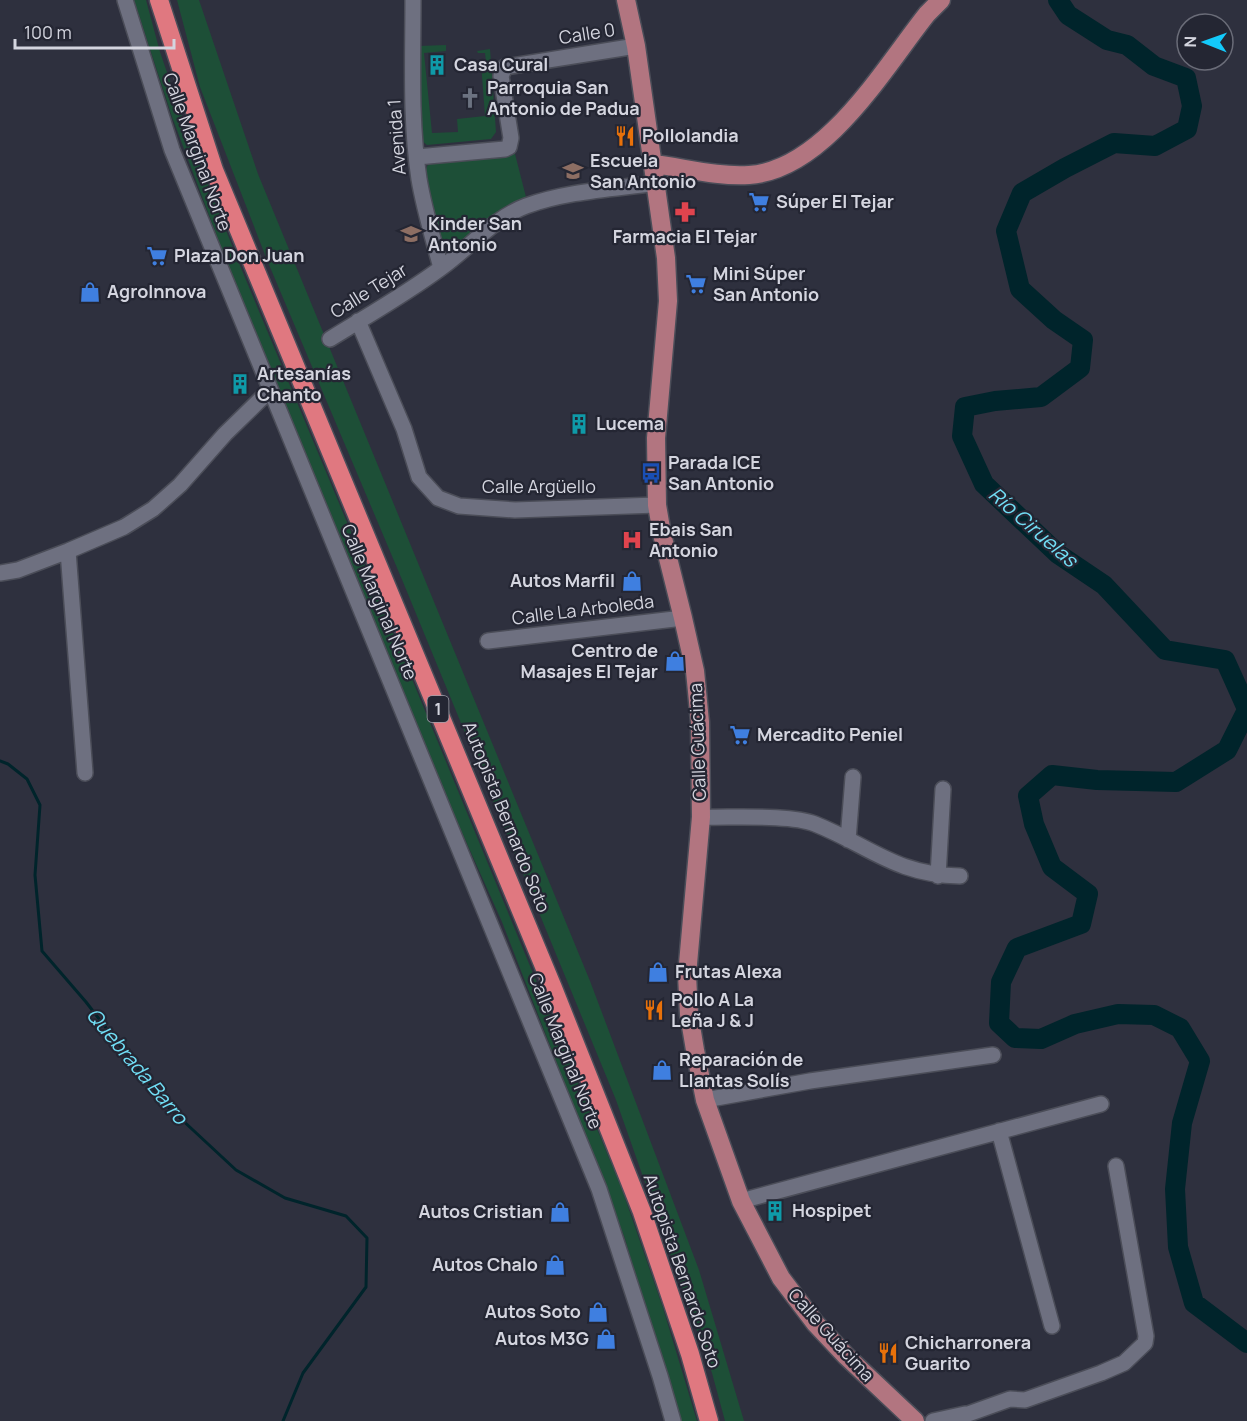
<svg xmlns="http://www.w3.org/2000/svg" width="1247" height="1421" viewBox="0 0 1247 1421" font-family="Manrope,sans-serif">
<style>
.green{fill:#1d4f37}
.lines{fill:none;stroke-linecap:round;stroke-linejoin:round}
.stream{stroke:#00242b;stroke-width:3}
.river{stroke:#00242b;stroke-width:20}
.minor-casing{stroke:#4b4d58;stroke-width:18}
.major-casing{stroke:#4b4d58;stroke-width:21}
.highway-casing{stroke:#4b4d58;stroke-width:21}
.minor{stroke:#6e7080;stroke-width:15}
.major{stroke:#b27580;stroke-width:18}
.highway{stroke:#e07880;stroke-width:18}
.labels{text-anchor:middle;stroke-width:4.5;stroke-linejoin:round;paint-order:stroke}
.shield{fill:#242633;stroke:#9fa0ab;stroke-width:1.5}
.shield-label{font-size:16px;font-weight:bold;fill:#d4d5df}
.street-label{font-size:18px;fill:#d4d5df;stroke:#242633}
.poi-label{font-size:18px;font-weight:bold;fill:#d4d5df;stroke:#242633;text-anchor:start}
.water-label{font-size:20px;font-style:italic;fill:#71def5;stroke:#242633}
</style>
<rect width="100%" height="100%" fill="#2e303e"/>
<path class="green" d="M134 0H146L160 52 191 142 241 268 384 611 623 1192 663 1308 697 1421H680L624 1236 502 922 434 770 256 340 172 117Z
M177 0H199L258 174 590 981 699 1270 744 1421H725L712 1373 616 1100 403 582 267 260 200 87Z
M446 45V51L424 53 432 133 458 132 457 119 485 116 481 63 486 62 485 53H478L477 51 490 49 496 132 491 139 427 145 422 141 419 46Z
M515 154 526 197 456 245H449L440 241 425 175 427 166 434 161Z"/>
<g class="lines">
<path class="stream" d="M0 761 8 764 27 779 40 805 35 875 42 951 86 1002 165 1104 236 1170 285 1198 346 1216 367 1238 366 1287 303 1373 283 1421"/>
<path class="river" d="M1058 0 1068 15 1107 40 1127 45 1154 66 1186 78 1192 106 1187 129 1155 146 1114 143 1065 168 1022 193 1006 231 1020 289 1054 320 1083 340 1080 368 1041 397 995 401 965 407 962 436 984 484 1058 554 1104 585 1165 650 1225 660 1247 709
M1247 710 1227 750 1176 782 1097 780 1052 775 1028 796 1034 824 1052 867 1088 894 1081 924 1017 948 1001 982 999 1023 1015 1038 1041 1039 1075 1024 1118 1014 1154 1015 1180 1028 1200 1061 1182 1123 1175 1189 1178 1247 1194 1303 1247 1343"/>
<g class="minor-casing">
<path id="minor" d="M125 0 172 150 599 1189 660 1376 673 1421
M413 0C413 59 410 120 419 179 424 209 433 238 441 268
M417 157 505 149 509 147 511 138 501 76 505 67 636 46
M358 321 404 429 419 477 438 498 459 506 515 510 657 505
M330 339C367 316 406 294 441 268 469 248 494 218 526 206 567 191 614 189 657 183
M68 551 85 773
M0 573 18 570 68 551 124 527 153 509 180 485 225 434 270 390
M488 641 683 618
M701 817C729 818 791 814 815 824 870 846 896 875 960 876
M848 840 853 777
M938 876 943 789
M705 1100 810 1081 993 1055
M999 1131 1052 1326
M741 1201 1101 1104
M933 1421 965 1414
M955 1421 968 1414 1010 1399 1025 1400 1101 1373 1124 1363 1145 1343 1146 1336 1116 1166"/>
</g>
<g class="major-casing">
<path id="major" d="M626 0 636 46 666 258 668 301 656 438 657 505 662 534 683 618 695 671 700 722 701 817 687 975 689 1014 695 1050 705 1100 741 1201 781 1278 815 1323 846 1356 915 1421
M654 164C685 168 718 177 749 175 825 170 884 68 927 14L941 0"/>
</g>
<g class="highway-casing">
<path id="highway" d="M159 0 214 170 553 988 642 1212 690 1354 709 1421"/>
</g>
<use href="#minor" class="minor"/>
<use href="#major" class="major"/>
<use href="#highway" class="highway"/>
</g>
<defs>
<g id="building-bare" transform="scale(1.62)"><path d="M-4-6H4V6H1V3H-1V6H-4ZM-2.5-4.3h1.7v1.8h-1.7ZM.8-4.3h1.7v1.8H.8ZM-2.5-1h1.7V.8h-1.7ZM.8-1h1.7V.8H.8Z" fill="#0f9aa8" stroke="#242633" stroke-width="2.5" paint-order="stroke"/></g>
<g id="church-bare" transform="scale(1.62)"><path d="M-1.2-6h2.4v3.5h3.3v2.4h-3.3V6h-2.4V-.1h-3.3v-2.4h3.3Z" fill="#6b7280" stroke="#242633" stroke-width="2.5" paint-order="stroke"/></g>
<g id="restaurant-bare" transform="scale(1.62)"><path d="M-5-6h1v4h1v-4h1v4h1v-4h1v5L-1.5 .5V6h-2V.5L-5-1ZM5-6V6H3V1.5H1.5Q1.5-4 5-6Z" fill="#e8710a" stroke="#242633" stroke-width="2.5" paint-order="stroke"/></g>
<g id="school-bare" transform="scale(1.62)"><path d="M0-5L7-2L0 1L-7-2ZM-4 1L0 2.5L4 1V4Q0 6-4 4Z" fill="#8d6e63" stroke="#242633" stroke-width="2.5" paint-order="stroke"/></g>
<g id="supermarket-bare" transform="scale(1.62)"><path d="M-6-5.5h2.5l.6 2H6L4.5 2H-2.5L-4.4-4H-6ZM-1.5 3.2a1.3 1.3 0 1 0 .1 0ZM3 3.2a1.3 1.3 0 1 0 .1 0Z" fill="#3f7fe0" stroke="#242633" stroke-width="2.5" paint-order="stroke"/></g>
<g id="pharmacy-bare" transform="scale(1.62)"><path d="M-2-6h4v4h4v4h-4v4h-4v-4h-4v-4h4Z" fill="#e0444e" stroke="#242633" stroke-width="2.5" paint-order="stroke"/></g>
<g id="shop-bare" transform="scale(1.62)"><path d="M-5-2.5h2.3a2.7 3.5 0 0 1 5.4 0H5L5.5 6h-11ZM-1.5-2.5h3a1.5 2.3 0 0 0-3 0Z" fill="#3f7fe0" stroke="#242633" stroke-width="2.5" paint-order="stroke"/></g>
<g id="bus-bare" transform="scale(1.62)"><path d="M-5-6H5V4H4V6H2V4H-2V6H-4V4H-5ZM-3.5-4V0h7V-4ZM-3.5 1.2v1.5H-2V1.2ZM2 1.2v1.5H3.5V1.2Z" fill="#1a4fb4" stroke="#242633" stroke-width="2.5" paint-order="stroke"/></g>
<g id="hospital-bare" transform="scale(1.62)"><path d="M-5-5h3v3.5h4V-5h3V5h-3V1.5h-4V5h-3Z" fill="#e0444e" stroke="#242633" stroke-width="2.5" paint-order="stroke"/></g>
</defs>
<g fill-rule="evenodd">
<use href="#building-bare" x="437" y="65"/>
<use href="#church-bare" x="470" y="98"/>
<use href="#restaurant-bare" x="625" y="136"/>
<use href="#school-bare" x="573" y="171"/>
<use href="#supermarket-bare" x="759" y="202"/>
<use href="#pharmacy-bare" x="685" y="212"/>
<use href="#school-bare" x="411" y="234"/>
<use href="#supermarket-bare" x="157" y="256"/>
<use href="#supermarket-bare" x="696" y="284"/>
<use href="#shop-bare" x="90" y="292"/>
<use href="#building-bare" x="240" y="384"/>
<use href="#building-bare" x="579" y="424"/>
<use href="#bus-bare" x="651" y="473"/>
<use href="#hospital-bare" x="632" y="540"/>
<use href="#shop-bare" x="632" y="581"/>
<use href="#shop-bare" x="675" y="661"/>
<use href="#supermarket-bare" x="740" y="735"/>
<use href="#shop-bare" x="658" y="972"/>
<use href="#restaurant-bare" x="654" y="1010"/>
<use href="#shop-bare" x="662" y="1070"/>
<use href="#building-bare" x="775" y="1211"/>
<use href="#shop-bare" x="560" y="1212"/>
<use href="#shop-bare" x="555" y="1265"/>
<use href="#shop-bare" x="598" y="1312"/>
<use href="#shop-bare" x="606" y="1339"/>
<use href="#restaurant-bare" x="888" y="1353"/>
</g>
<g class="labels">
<rect class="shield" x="427.5" y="696" width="21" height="26" rx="4.5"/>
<g class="shield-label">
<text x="438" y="715">1</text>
</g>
<g class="street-label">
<text transform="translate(587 34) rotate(-9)" y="6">Calle 0</text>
<text transform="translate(397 137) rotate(-94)" y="6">Avenida 1</text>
<text transform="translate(197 152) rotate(70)" y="6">Calle Marginal Norte</text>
<text transform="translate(369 291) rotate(-32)" y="6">Calle Tejar</text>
<text x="539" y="493">Calle Argüello</text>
<text transform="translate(379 602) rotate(67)" y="6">Calle Marginal Norte</text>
<text transform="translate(583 610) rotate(-7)" y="6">Calle La Arboleda</text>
<text transform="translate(698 742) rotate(-92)" y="6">Calle Guácima</text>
<text transform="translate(506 817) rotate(68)" y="6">Autopista Bernardo Soto</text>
<text transform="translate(565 1051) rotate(68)" y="6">Calle Marginal Norte</text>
<text transform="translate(682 1271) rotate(71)" y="6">Autopista Bernardo Soto</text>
<text transform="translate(831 1335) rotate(48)" y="6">Calle Guácima</text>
</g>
<g class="poi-label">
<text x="454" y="71">Casa Cural</text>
<text x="487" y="94">Parroquia San<tspan x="487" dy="21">Antonio de Padua</tspan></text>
<text x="642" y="142">Pollolandia</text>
<text x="590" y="167">Escuela<tspan x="590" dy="21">San Antonio</tspan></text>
<text x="776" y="208">Súper El Tejar</text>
<text x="428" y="230">Kinder San<tspan x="428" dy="21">Antonio</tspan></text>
<text x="685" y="243" text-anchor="middle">Farmacia El Tejar</text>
<text x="174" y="262">Plaza Don Juan</text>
<text x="713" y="280">Mini Súper<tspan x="713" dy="21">San Antonio</tspan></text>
<text x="107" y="298">AgroInnova</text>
<text x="257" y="380">Artesanías<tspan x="257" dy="21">Chanto</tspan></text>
<text x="596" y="430">Lucema</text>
<text x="668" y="469">Parada ICE<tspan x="668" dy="21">San Antonio</tspan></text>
<text x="649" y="536">Ebais San<tspan x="649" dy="21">Antonio</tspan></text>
<text x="615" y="587" text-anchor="end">Autos Marfil</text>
<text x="658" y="657" text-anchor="end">Centro de<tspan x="658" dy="21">Masajes El Tejar</tspan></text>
<text x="757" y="741">Mercadito Peniel</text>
<text x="675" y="978">Frutas Alexa</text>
<text x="671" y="1006">Pollo A La<tspan x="671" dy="21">Leña J &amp; J</tspan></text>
<text x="679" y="1066">Reparación de<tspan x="679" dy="21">Llantas Solís</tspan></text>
<text x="792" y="1217">Hospipet</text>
<text x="543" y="1218" text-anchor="end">Autos Cristian</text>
<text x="538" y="1271" text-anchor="end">Autos Chalo</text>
<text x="581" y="1318" text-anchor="end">Autos Soto</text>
<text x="589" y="1345" text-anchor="end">Autos M3G</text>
<text x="905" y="1349">Chicharronera<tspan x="905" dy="21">Guarito</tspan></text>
</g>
<g class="water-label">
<text transform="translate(1033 527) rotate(41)" y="7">Río Ciruelas</text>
<text transform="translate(137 1066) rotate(50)" y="7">Quebrada Barro</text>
</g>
</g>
<g transform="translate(1205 42) rotate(271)"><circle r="28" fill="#242633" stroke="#6a6c78" stroke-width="1.5"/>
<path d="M0-4.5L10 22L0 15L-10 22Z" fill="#13cafb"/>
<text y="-9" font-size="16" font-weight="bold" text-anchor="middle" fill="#d4d5df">N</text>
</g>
<path d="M15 39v9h159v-9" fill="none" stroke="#d4d5df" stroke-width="3"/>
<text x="24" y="39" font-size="18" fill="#d4d5df" stroke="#242633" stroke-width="4.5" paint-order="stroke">100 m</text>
</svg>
